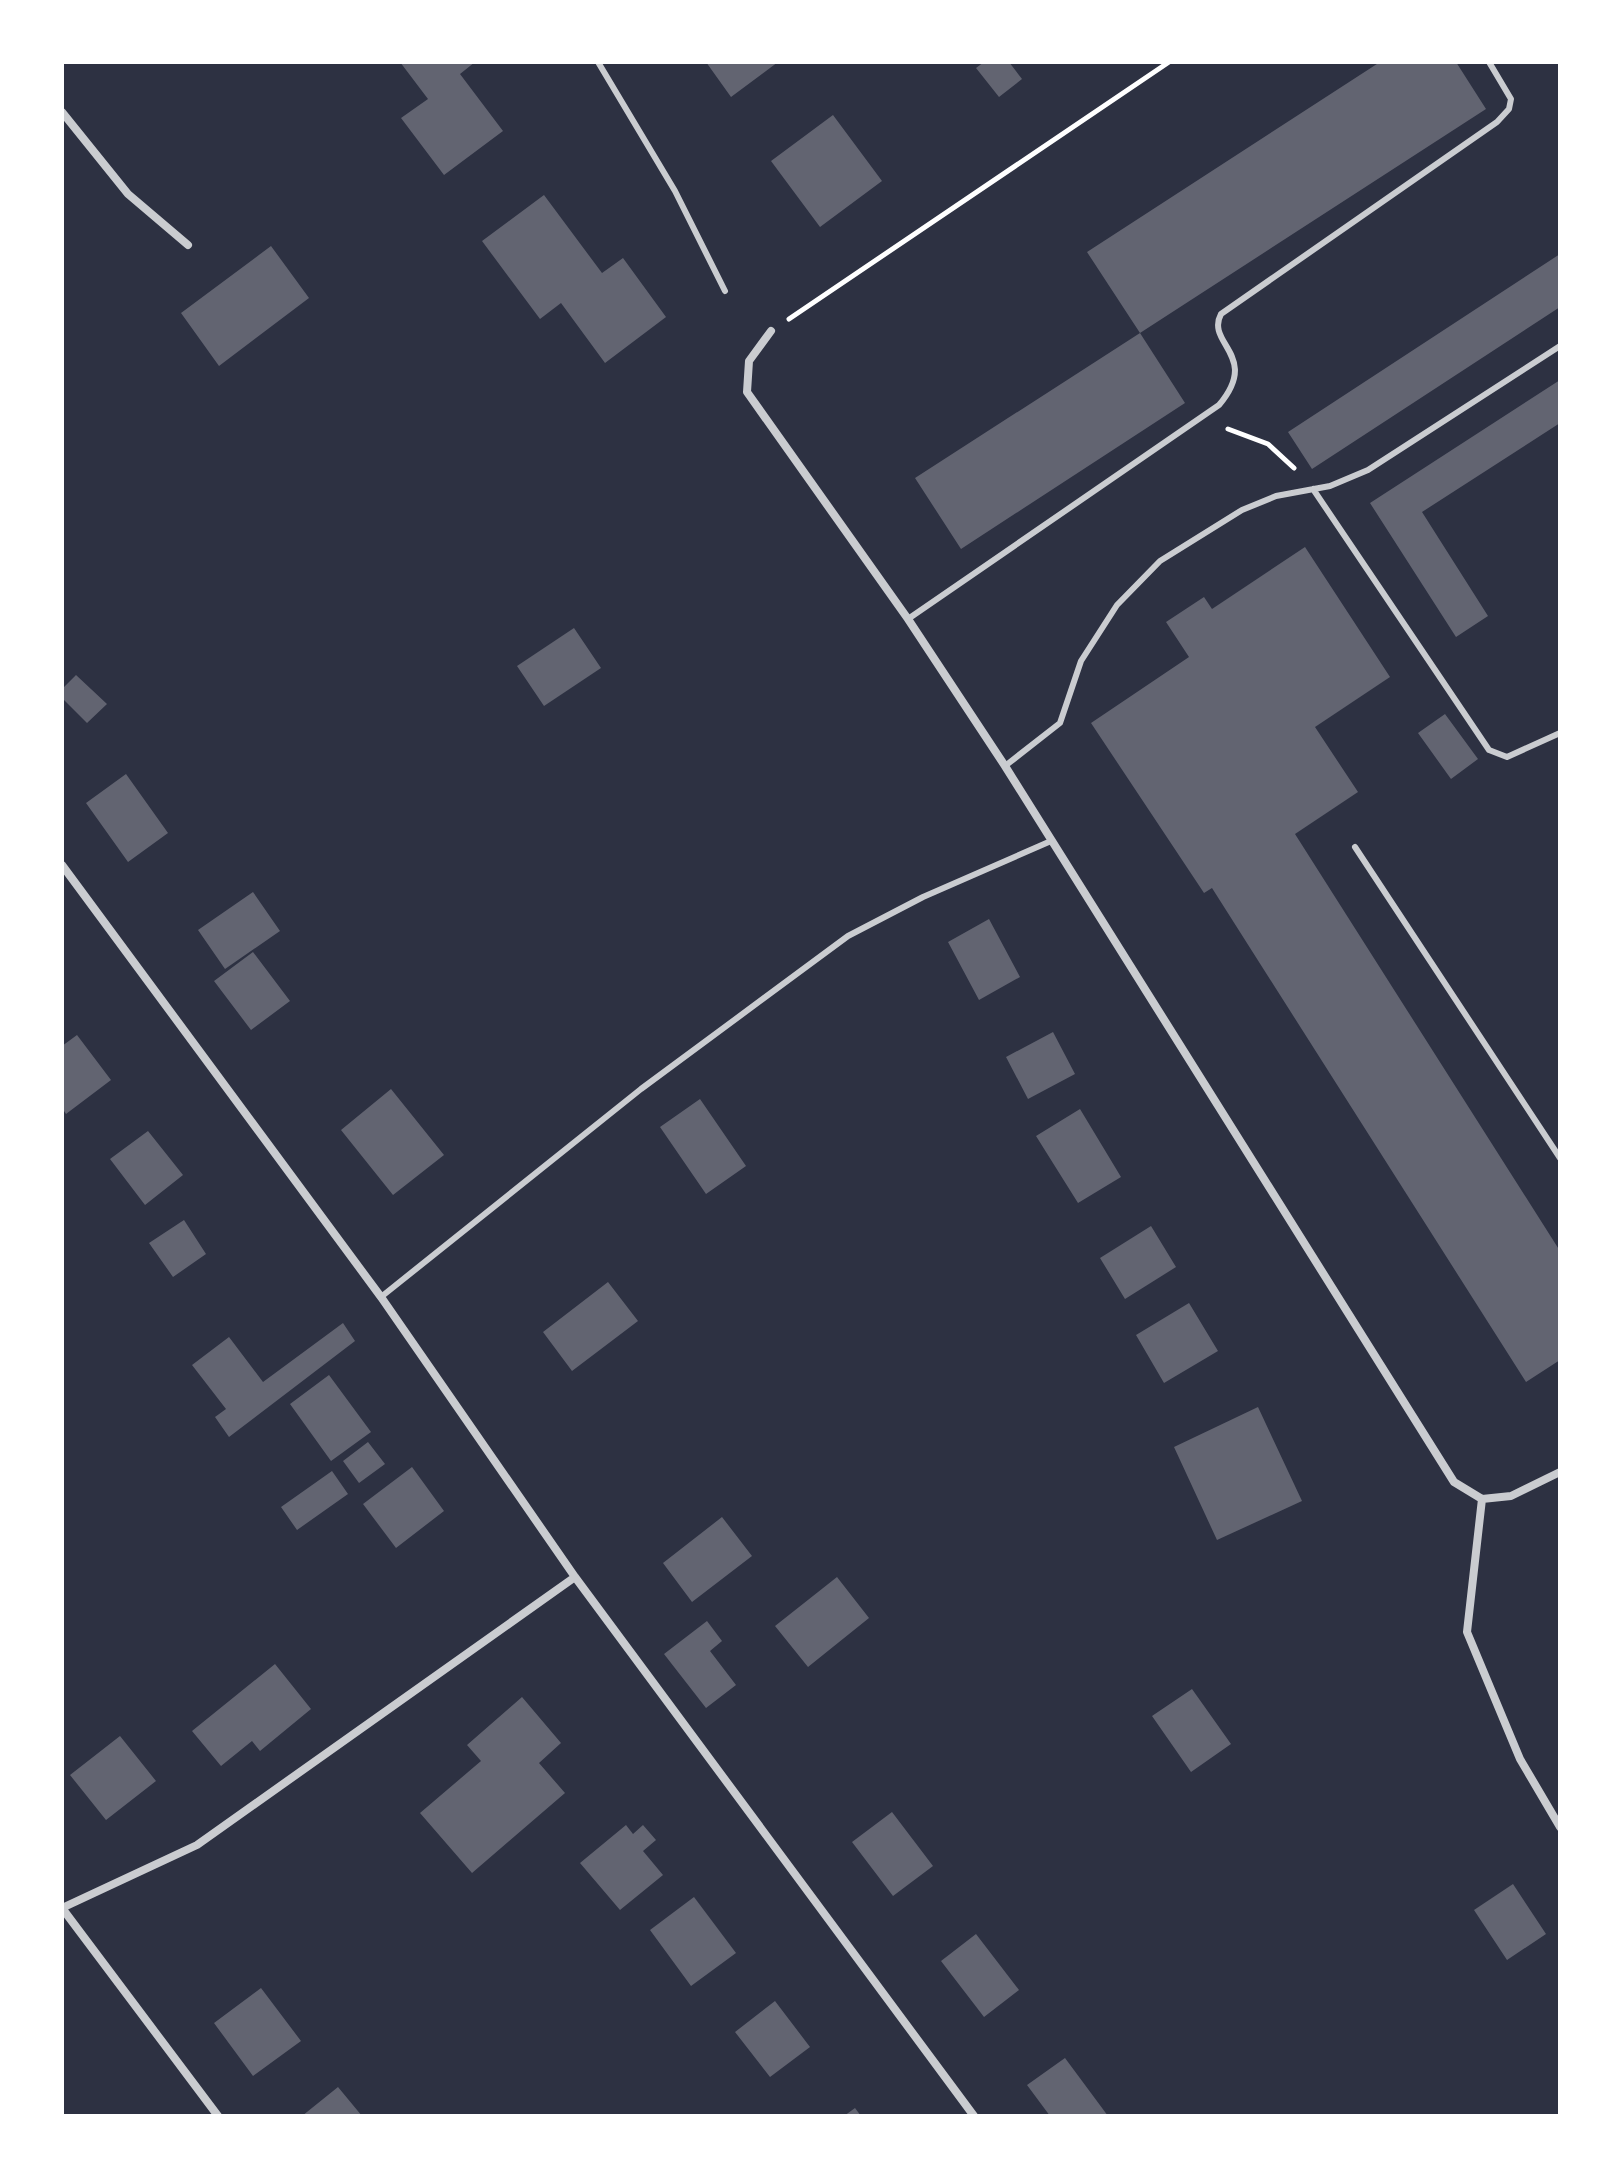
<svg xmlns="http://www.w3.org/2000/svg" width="1622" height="2178" viewBox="0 0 1622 2178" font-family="Helvetica,sans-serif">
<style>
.building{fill:#626471}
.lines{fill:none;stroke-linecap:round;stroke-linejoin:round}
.path{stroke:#fff;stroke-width:5}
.service{stroke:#caccd0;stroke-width:6}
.minor{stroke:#caccd0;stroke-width:8}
</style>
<rect width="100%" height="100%" fill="#2d3142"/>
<path class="building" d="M400 62H475L460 74 503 131 444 175 401 118 428 99Z
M706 62H778L731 97Z
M984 62H1009L1022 79 999 97 976 68Z
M1380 62H1456L1486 109 1140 333 1087 252Z
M833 115 882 181 820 227 771 161Z
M544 195 602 273 623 258 666 317 605 363 561 303 540 319 482 241Z
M271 246 309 298 219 366 181 313Z
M1560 254V307L1312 469 1288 432Z
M1140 333 1185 403 961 549 915 478Z
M1560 380V423L1422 512 1488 616 1456 637 1370 503Z
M1305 547 1390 677 1315 727 1358 792 1295 834 1560 1251V1360L1526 1382 1212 888 1204 893 1091 723 1189 657 1166 622 1204 597 1212 609Z
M574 628 601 668 544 706 517 666Z
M76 675 107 704 87 723 62 698V689Z
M1445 714 1478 759 1451 779 1418 733Z
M126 774 168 833 128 862 86 803Z
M253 892 280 931 225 969 198 930Z
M989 919 1020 977 979 1000 948 942Z
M253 952 290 1001 251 1030 214 981Z
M1053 1032 1075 1074 1028 1099 1006 1057Z
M77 1035 111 1080 66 1114 62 1108V1046Z
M391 1089 444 1155 393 1195 341 1130Z
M700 1099 746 1166 706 1194 660 1127Z
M1080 1109 1121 1177 1078 1203 1036 1136Z
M148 1131 183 1175 145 1205 110 1159Z
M184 1220 206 1254 173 1277 149 1243Z
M1151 1226 1176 1267 1125 1299 1100 1258Z
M608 1282 638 1321 572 1371 543 1332Z
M1189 1303 1218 1351 1164 1383 1136 1335Z
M343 1323 355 1341 229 1437 215 1417 226 1409 192 1365 229 1337 263 1382Z
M329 1375 371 1432 331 1461 290 1404Z
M1258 1407 1302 1501 1217 1540 1174 1447Z
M368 1442 385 1464 359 1483 343 1461Z
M412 1467 444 1511 396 1548 363 1504Z
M332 1471 348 1494 297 1530 281 1507Z
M722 1517 752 1556 692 1602 663 1563Z
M837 1577 869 1618 808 1667 775 1626Z
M707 1621 722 1641 710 1651 736 1685 706 1708 664 1654Z
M275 1664 311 1709 260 1751 252 1741 221 1766 192 1731Z
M1192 1689 1231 1744 1191 1772 1152 1716Z
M522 1697 561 1743 539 1763 565 1793 472 1873 420 1813 481 1761 467 1745Z
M120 1736 156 1781 106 1820 70 1775Z
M892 1812 933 1866 893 1896 852 1842Z
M626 1825 633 1834 643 1825 656 1840 643 1851 663 1875 620 1910 580 1863Z
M1513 1884 1546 1934 1507 1960 1474 1910Z
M694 1897 736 1953 691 1986 650 1930Z
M976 1934 1019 1990 984 2017 941 1961Z
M261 1988 301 2041 253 2076 214 2023Z
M775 2001 810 2047 770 2077 735 2032Z
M1065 2058 1108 2116H1050L1027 2085Z
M338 2087 362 2116H302Z
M855 2108 861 2116H844Z"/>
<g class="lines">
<path class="path" d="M789 319 1169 62
M1228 429 1268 444 1294 468"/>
<path class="service" d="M598 62 675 191 725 291
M1313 489 1489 750 1507 757 1560 733
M908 619 1219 405C1261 355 1205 344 1221 314L1497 122 1509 109 1511 99 1489 62
M1005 766 1060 723 1081 661 1117 605 1160 561 1242 510 1276 496 1330 486 1368 470 1560 346
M1355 847 1560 1158
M381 1297 641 1089 848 936 923 897 1051 841"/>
<path class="minor" d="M62 112 128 194 188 245
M771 331 749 361 747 392 908 619 1005 766 1454 1482 1482 1499 1511 1496 1560 1472
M62 865 381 1297 575 1577 974 2116
M1482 1499 1467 1632 1520 1759 1560 1827
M62 1908 197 1845 575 1577
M62 1908 218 2116"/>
</g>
<rect width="1622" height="2178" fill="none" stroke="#ffffff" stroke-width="128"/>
</svg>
